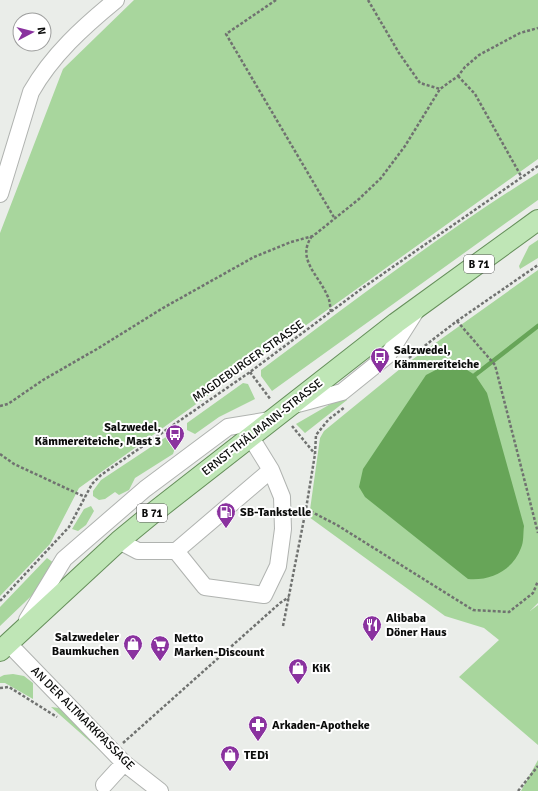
<svg xmlns="http://www.w3.org/2000/svg" width="538" height="791" viewBox="0 0 538 791" font-family="Signika,sans-serif">
<style>
.green{fill:#a8d69d}
.water{fill:#67a558}
.lines{fill:none;stroke-linecap:round;stroke-linejoin:round}
.stream{stroke:#67a558;stroke-width:4.5}
.minor-casing{stroke:#b0b3b0;stroke-width:18}
.major-casing{stroke:#658f5a;stroke-width:22}
.path{stroke:#707270;stroke-width:2.5;stroke-dasharray:3 2;stroke-linecap:butt}
.minor{stroke:#fff;stroke-width:16}
.major{stroke:#bfe6b6;stroke-width:20}
.labels{text-anchor:middle;stroke-width:4;stroke-linejoin:round;paint-order:stroke}
.shield{fill:#fff;stroke:#545554;stroke-width:1}
.shield-label{font-size:11px;font-weight:bold;fill:#0b0c0b}
.poi-label{font-size:12px;font-weight:bold;fill:#0b0c0b;stroke:#fff;text-anchor:start}
.street-label{font-size:12px;fill:#0b0c0b;stroke:#fff}
</style>
<rect width="100%" height="100%" fill="#eaede9"/>
<path class="green" d="M134 0H538V159L79 488 50 544 0 596V233L63 69Z
M538 173V200L272 391 261 376V370C351 303 442 233 538 173Z
M538 240V258L520 269 519 266 529 246Z
M538 270V603L530 611 538 605V745L459 677 499 640 484 628 445 616 309 517 320 438 324 431 406 364Z
M243 383 248 384 255 399 219 417 195 434 187 430V423Z
M346 395 347 400 305 433 296 424Z
M179 433 181 437V442L175 448 173 454 135 478 129 490 119 495 115 492 105 499 99 500 93 496V491L101 480 169 435Z
M91 506 94 511 86 525 78 531 72 529 84 509Z
M47 558 54 563 48 580 0 626V607Z
M13 674 24 676 33 683V699L5 683H0V677L4 675Z
M51 707 59 708 105 753 104 754Z
M538 760V791H521Z"/>
<path class="water" d="M453 361 475 375 487 393 524 526C523 533 524 542 521 548 513 570 491 581 468 579L365 497 359 487 363 469 426 375Z"/>
<g class="lines">
<path class="stream" d="M475 375 538 326"/>
<g class="minor-casing">
<path id="minor" d="M0 194 31 92C52 55 83 27 116 0
M294 405 342 392 388 355 416 311
M119 541 138 551H176L271 470
M176 551 205 587 264 595 278 566 283 529 282 497 271 470 250 436
M27 620 64 559 145 489 228 427 270 420
M8 643 124 763 160 791
M104 785 124 763"/>
</g>
<g class="major-casing">
<path id="major" d="M0 651 119 541 153 513 396 323 538 220"/>
</g>
<path class="path" d="M276 0 226 34 335 219
M368 0 399 53 420 83 440 89
M458 76 475 94 521 176
M312 236C296 259 318 274 327 295 330 300 330 306 331 313
M457 321 495 365 538 533
M401 364 457 321 538 265
M250 372 271 400
M0 406 8 404 43 380 97 349 163 308 254 257 291 242 313 236 359 199 381 178 405 146 440 89 458 76 465 67 479 55 520 33 538 28
M292 426 315 454
M0 454 14 464 85 497
M306 509 337 525 473 610 509 612 533 593 538 581
M0 601 69 527 92 484 101 475 250 372 364 287 538 166
M283 626 306 509 315 454 316 435 329 419 345 407
M0 688 9 687 57 717
M123 743 280 603 289 597
M518 791 538 766"/>
<use href="#minor" class="minor"/>
<use href="#major" class="major"/>
</g>
<defs>
<g id="bus-pin" transform="scale(1)"><path d="M0 17L-7.5 6A9.5 9.5 0 1 1 7.5 6Z" fill="#8a329f" stroke="#fff"/><path d="M-5-6H5V4H4V6H2V4H-2V6H-4V4H-5ZM-3.5-4V0h7V-4ZM-3.5 1.2v1.5H-2V1.2ZM2 1.2v1.5H3.5V1.2Z" fill="#fff"/></g>
<g id="fuel-pin" transform="scale(1)"><path d="M0 17L-7.5 6A9.5 9.5 0 1 1 7.5 6Z" fill="#8a329f" stroke="#fff"/><path d="M-5.5-6h7V0h2V4h1.3V-2.5L3-4.5l.8-.8L6-3V5H2.5V1h-1V6h-7ZM-4.2-4.7v3.2H.2V-4.7Z" fill="#fff"/></g>
<g id="restaurant-pin" transform="scale(1)"><path d="M0 17L-7.5 6A9.5 9.5 0 1 1 7.5 6Z" fill="#8a329f" stroke="#fff"/><path d="M-5-6h1v4h1v-4h1v4h1v-4h1v5L-1.5 .5V6h-2V.5L-5-1ZM5-6V6H3V1.5H1.5Q1.5-4 5-6Z" fill="#fff"/></g>
<g id="shop-pin" transform="scale(1)"><path d="M0 17L-7.5 6A9.5 9.5 0 1 1 7.5 6Z" fill="#8a329f" stroke="#fff"/><path d="M-5-2.5h2.3a2.7 3.5 0 0 1 5.4 0H5L5.5 6h-11ZM-1.5-2.5h3a1.5 2.3 0 0 0-3 0Z" fill="#fff"/></g>
<g id="supermarket-pin" transform="scale(1)"><path d="M0 17L-7.5 6A9.5 9.5 0 1 1 7.5 6Z" fill="#8a329f" stroke="#fff"/><path d="M-6-5.5h2.5l.6 2H6L4.5 2H-2.5L-4.4-4H-6ZM-1.5 3.2a1.3 1.3 0 1 0 .1 0ZM3 3.2a1.3 1.3 0 1 0 .1 0Z" fill="#fff"/></g>
<g id="pharmacy-pin" transform="scale(1)"><path d="M0 17L-7.5 6A9.5 9.5 0 1 1 7.5 6Z" fill="#8a329f" stroke="#fff"/><path d="M-2-6h4v4h4v4h-4v4h-4v-4h-4v-4h4Z" fill="#fff"/></g>
</defs>
<g fill-rule="evenodd">
<use href="#bus-pin" x="380" y="357"/>
<use href="#bus-pin" x="175" y="434"/>
<use href="#fuel-pin" x="226" y="512"/>
<use href="#restaurant-pin" x="372" y="625"/>
<use href="#shop-pin" x="133" y="644"/>
<use href="#supermarket-pin" x="160" y="645"/>
<use href="#shop-pin" x="298" y="668"/>
<use href="#pharmacy-pin" x="258" y="725"/>
<use href="#shop-pin" x="230" y="755"/>
</g>
<g class="labels">
<g class="shield">
<rect x="464" y="255" width="30" height="18" rx="3"/>
<rect x="137" y="504" width="30" height="18" rx="3"/>
</g>
<g class="shield-label">
<text x="479" y="268">B 71</text>
<text x="152" y="517">B 71</text>
</g>
<g class="poi-label">
<text x="394" y="354">Salzwedel,<tspan x="394" dy="14">Kämmereiteiche</tspan></text>
<text x="161" y="431" text-anchor="end">Salzwedel,<tspan x="161" dy="14">Kämmereiteiche, Mast 3</tspan></text>
<text x="240" y="516">SB-Tankstelle</text>
<text x="386" y="622">Alibaba<tspan x="386" dy="14">Döner Haus</tspan></text>
<text x="119" y="641" text-anchor="end">Salzwedeler<tspan x="119" dy="14">Baumkuchen</tspan></text>
<text x="174" y="642">Netto<tspan x="174" dy="14">Marken-Discount</tspan></text>
<text x="312" y="672">KiK</text>
<text x="272" y="729">Arkaden-Apotheke</text>
<text x="244" y="759">TEDi</text>
</g>
<g class="street-label">
<text transform="translate(248 361) rotate(-35)" y="4">MAGDEBURGER STRASSE</text>
<text transform="translate(262 427) rotate(-38)" y="4">ERNST-THÄLMANN-STRASSE</text>
<text transform="translate(83 718) rotate(45)" y="4">AN DER ALTMARKPASSAGE</text>
</g>
</g>
<g transform="translate(32 32) rotate(83)"><circle r="19" fill="#ffffff" stroke="#9d9e9d"/>
<path d="M0-3L7 15L0 10L-7 15Z" fill="#8a329f"/>
<text y="-6" font-size="11" font-weight="bold" text-anchor="middle" fill="#0b0c0b">N</text>
</g>
</svg>
